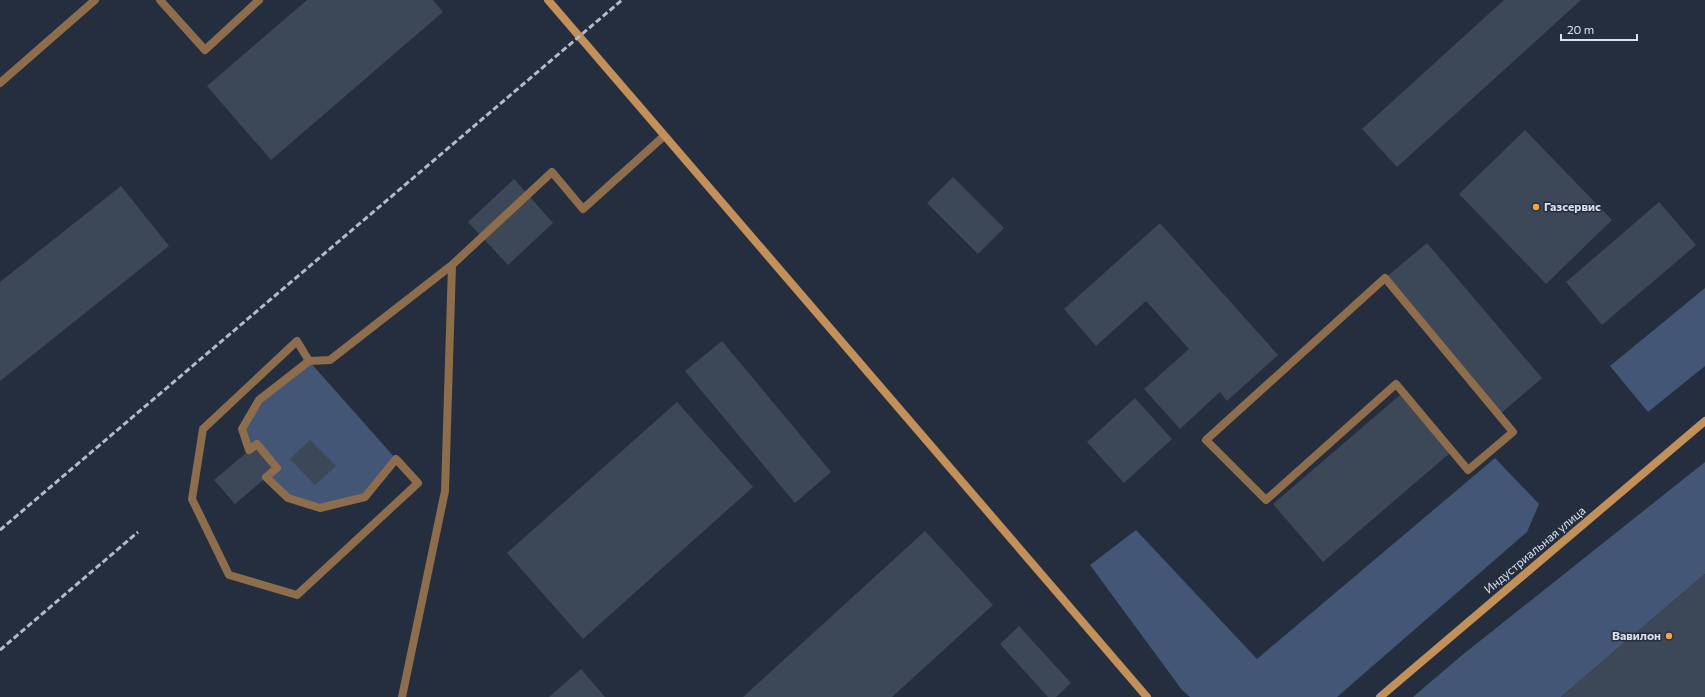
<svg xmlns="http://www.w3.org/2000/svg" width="1705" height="697" viewBox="0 0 1705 697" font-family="Commissioner,sans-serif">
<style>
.green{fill:#435675}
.building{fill:#3c4758}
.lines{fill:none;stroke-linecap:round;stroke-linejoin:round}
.lane{stroke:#8e6d4c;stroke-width:8}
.secondary{stroke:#c49059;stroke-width:8}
.rail{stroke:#b4bbc7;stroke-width:3;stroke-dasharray:6 3;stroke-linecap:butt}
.poi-dot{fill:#f5a345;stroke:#242e3e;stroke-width:1.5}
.labels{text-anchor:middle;stroke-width:3;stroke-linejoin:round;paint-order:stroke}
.poi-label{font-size:12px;font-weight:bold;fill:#dbe2ed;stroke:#242e3e;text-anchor:start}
.street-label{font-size:12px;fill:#dbe2ed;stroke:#242e3e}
</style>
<rect width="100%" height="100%" fill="#242e3e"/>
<path class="green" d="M1705 288V366L1648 412 1610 366Z
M309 361 396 459 365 497 320 508 288 498 249 450 242 429 259 400Z
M1495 458 1539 504 1527 532 1337 697H1190L1182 690 1090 565 1136 530 1257 659Z
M1705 462V574L1561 697H1413L1461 656Z"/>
<path class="building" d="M307 0H433L443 12 271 160 207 86Z
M1504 0H1581L1397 167 1362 129Z
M1525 130 1612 220 1546 284 1459 194Z
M953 177 1004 228 978 254 927 203Z
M514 179 553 223 508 265 468 222Z
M121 186 169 246 0 381V282Z
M1659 202 1696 245 1602 325 1566 282Z
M1160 223 1278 355 1227 401 1220 392 1180 429 1144 389 1189 349 1146 301 1096 346 1064 309Z
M1427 243 1542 378 1500 414 1385 278Z
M722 341 831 472 795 503 685 371Z
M1400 395 1450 453 1323 562 1273 504Z
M1135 398 1172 439 1124 483 1087 442Z
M677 402 753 487 583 639 507 553Z
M310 440 336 466 315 485 290 459Z
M257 444 277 468 235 504 214 480Z
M925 531 993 605 892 697H743Z
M1705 574V697H1561Z
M1019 626 1071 683 1056 697H1048L1000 644Z
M581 669 605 697H549Z"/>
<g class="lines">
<path class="lane" d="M160 0 205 50 259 0
M0 83 95 0
M1385 278 1513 432 1468 470 1396 384 1266 500 1206 440Z
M309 361 297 341 203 429 192 499 229 575 297 595 418 483 396 459 365 497 320 508 288 498 266 477 277 468 257 444 249 450 242 429 259 400 309 361 330 360 452 265
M402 697 445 491 452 265 552 172 583 209 664 136"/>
<path class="secondary" d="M548 0 1147 697
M1380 697 1705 421"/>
<path class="rail" d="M0 530 622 0
M0 650 138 532"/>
</g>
<g class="poi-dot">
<circle cx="1536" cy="207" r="4"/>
<circle cx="1669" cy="636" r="4"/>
</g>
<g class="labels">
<g class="poi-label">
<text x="1544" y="211">Газсервис</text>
<text x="1661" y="640" text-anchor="end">Вавилон</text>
</g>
<g class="street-label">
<text transform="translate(1535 550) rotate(-40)" y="4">Индустриальная улица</text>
</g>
</g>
<path d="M1561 34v6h76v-6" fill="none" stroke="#dbe2ed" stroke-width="2"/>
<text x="1567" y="34" font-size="12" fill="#dbe2ed" stroke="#242e3e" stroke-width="3" paint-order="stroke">20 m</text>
</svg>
